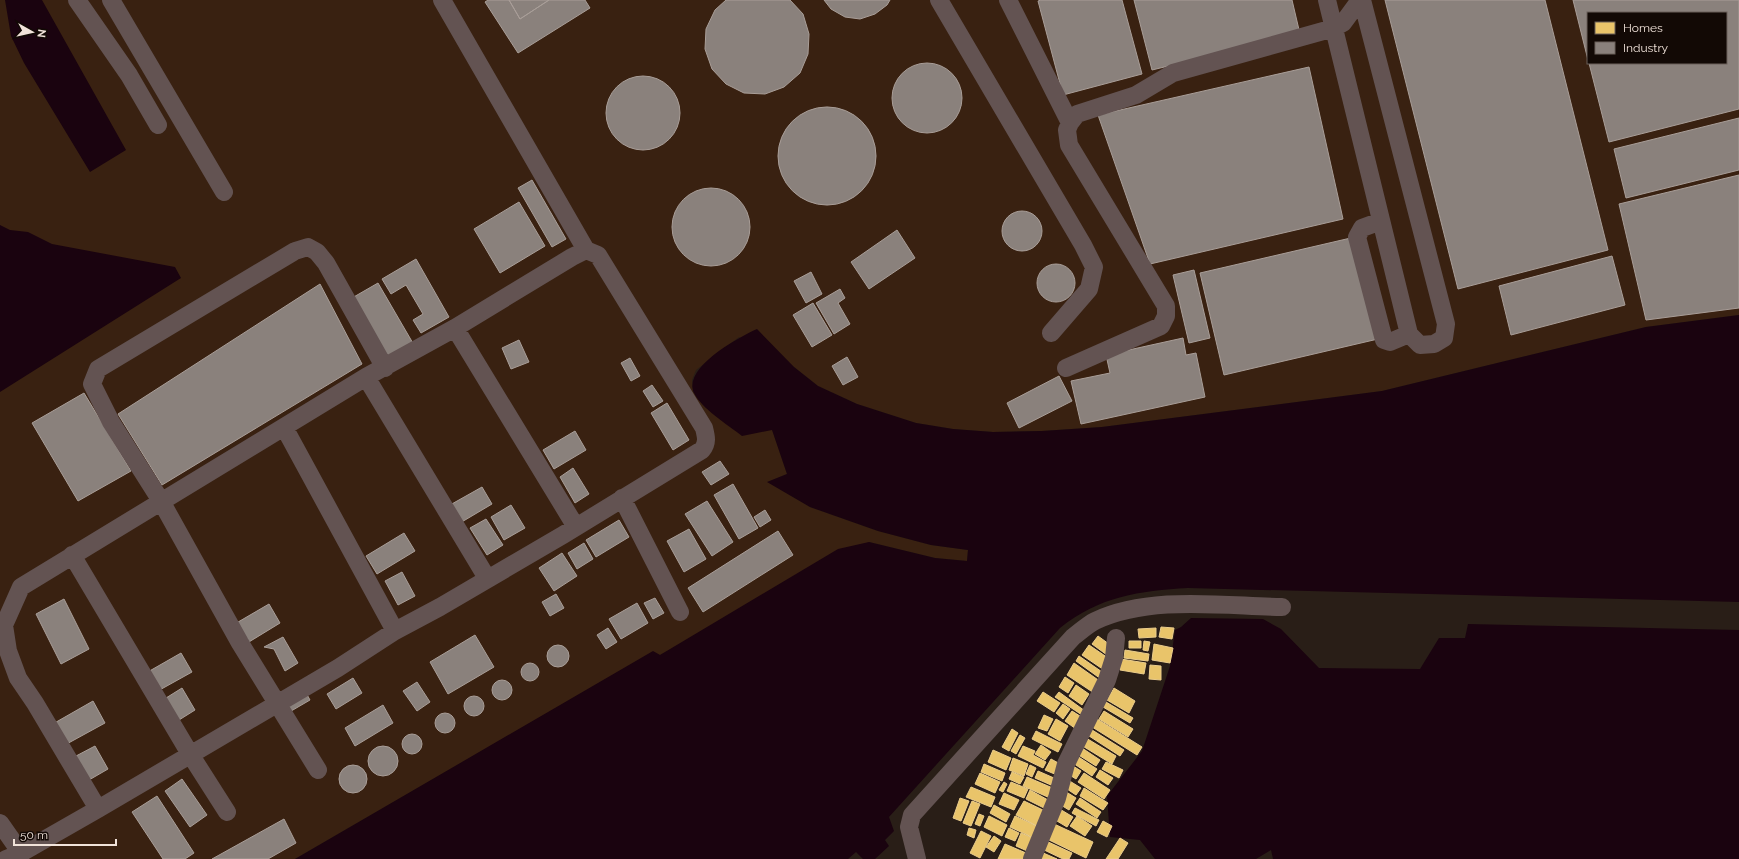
<svg xmlns="http://www.w3.org/2000/svg" width="1739" height="859" viewBox="0 0 1739 859" font-family="Raleway,sans-serif">
<style>
.built{fill:#392111;fill-rule:evenodd}
.water{fill:#1a030f}
.homes{fill:#e9c46a;stroke:#ebcd8c}
.industry{fill:#8a817c;stroke:#a99e98}
.lines{fill:none;stroke-linecap:round;stroke-linejoin:round}
.minor{stroke:#635352;stroke-width:18}
</style>
<rect width="100%" height="100%" fill="#291e17"/>
<path class="built" d="M0 0H1739V315L1646 327 1382 391 1102 427 1042 431 993 432 953 429 916 423 857 404 818 386 794 367 739 337 696 370 692 380 693 392 772 429 787 474 768 482 810 507 878 531 931 545 968 550 967 561 935 558 869 542 660 655 653 652 295 859H0ZM1588 13H1726V63H1588Z"/>
<path class="water" d="M5 0H42L126 150 90 172 24 63 11 36Z
M0 225 10 230 28 232 52 244 175 267 181 278 0 392Z
M1739 315V602L1188 588C1139 591 1100 596 1060 628L889 817 894 831 885 840 889 846 875 859H863L856 852 848 859H295L653 651 660 655 838 549 869 542 935 558 967 561 968 550 931 545 878 531 810 507 767 482 787 474 772 430 742 436C728 425 701 408 694 393 682 368 739 337 757 329L794 367 818 386 857 404 916 423 953 429 993 432 1042 431 1102 427 1382 391 1646 327Z
M1191 618 1263 619 1281 629 1319 668 1420 669 1439 638H1465L1468 624 1739 630V859H1273L1271 850 1256 859H1155L1140 840 1110 837 1107 796 1142 751 1170 666 1175 630 1181 627Z"/>
<path class="homes" d="M1161 627 1174 628 1172 639 1159 637Z
M1156 628V637L1139 638 1138 629Z
M1098 636 1113 647 1107 655 1092 644Z
M1129 641H1141V648H1129Z
M1144 641 1150 642 1148 651 1143 650Z
M1154 644 1173 648 1170 663 1152 660Z
M1089 645 1111 660 1104 670 1082 655Z
M1125 650 1149 654 1148 661 1124 658Z
M1079 656 1105 674 1101 679 1076 661Z
M1121 659 1146 663 1144 674 1120 670Z
M1074 663 1101 682 1094 693 1067 675Z
M1150 665 1161 666V680L1149 679Z
M1065 677 1074 683 1068 693 1059 687Z
M1076 685 1089 694 1082 705 1069 696Z
M1114 688 1135 701 1129 713 1107 700Z
M1043 692 1060 703 1054 712 1037 701Z
M1059 692 1085 711 1082 715 1055 697Z
M1106 702 1133 718 1130 723 1103 707Z
M1063 704 1070 709 1063 719 1056 713Z
M1072 711 1083 718 1076 729 1065 721Z
M1104 711 1133 729 1128 737 1099 719Z
M1044 715 1053 719 1047 731 1038 728Z
M1094 717 1142 747 1137 755 1089 725Z
M1056 719 1068 726 1060 741 1048 734Z
M1089 728 1124 750 1120 756 1086 734Z
M1012 729 1018 733 1009 751 1002 747Z
M1036 731 1062 744 1058 752 1032 739Z
M1020 735 1025 738 1016 754 1011 751Z
M1086 738 1116 756 1112 764 1081 745Z
M1041 745 1051 752 1045 760 1035 754Z
M1023 746 1035 751 1033 755 1046 762 1043 768 1018 756Z
M1082 748 1100 760 1096 766 1077 754Z
M993 750 1011 758 1006 770 988 762Z
M1077 756 1097 769 1092 776 1073 763Z
M1013 758 1028 764 1024 776 1009 770Z
M1051 759 1062 765 1057 775 1045 770Z
M1106 762 1123 770 1119 778 1102 769Z
M984 764 1005 773 1002 781 981 772Z
M1030 765 1036 768 1032 777 1026 774Z
M1073 766 1081 771 1076 779 1068 774Z
M1100 770 1113 778 1108 785 1096 777Z
M1038 771 1054 778 1051 785 1035 778Z
M1012 772 1024 777 1020 784 1009 779Z
M980 773 1000 782 995 793 975 784Z
M1084 773 1110 790 1104 799 1078 782Z
M1027 777 1055 789 1050 798 1023 786Z
M1068 780 1081 788 1076 795 1064 787Z
M1004 782 1007 784 1003 792 999 790Z
M1011 782 1028 789 1024 798 1007 791Z
M971 787 995 797 991 807 966 797Z
M1084 788 1108 803 1103 810 1080 796Z
M1030 790 1048 800 1044 808 1026 799Z
M1063 790 1076 798 1069 810 1056 802Z
M1004 793 1019 800 1014 810 999 804Z
M960 798 969 801 961 821 953 818Z
M1080 798 1101 812 1097 818 1076 804Z
M972 801 980 804 971 826 963 823Z
M1024 801 1045 811 1037 826 1016 815Z
M994 805 1010 814 1006 822 990 813Z
M1058 808 1073 817 1067 827 1052 818Z
M1075 808 1099 820 1096 826 1072 813Z
M979 814 984 816 980 826 975 824Z
M989 816 1007 825 1002 836 984 827Z
M1015 816 1041 828 1036 839 1010 827Z
M1077 816 1092 826 1085 836 1070 826Z
M1103 821 1112 826 1107 837 1097 832Z
M1052 823 1093 842 1086 858 1045 838Z
M969 828 976 830 974 838 967 835Z
M1009 828 1019 833 1015 841 1005 837Z
M981 831 991 836 980 858 970 853Z
M1021 833 1040 841 1034 854 1016 846Z
M994 836 1001 841 994 852 986 847Z
M1120 838 1128 843 1118 859H1106Z
M1044 840 1072 853 1069 859H1063L1040 848Z
M1005 844 1026 853 1023 859H998Z
M1041 852 1057 859H1038Z"/>
<path class="industry" d="M488 0H509L520 19 549 0H585L590 8 518 53 485 2Z
M509 0H549L520 19Z
M726 0H790L803 14 809 34 808 54 800 73 784 87 765 94 744 93 726 84 712 69 705 49 706 29 715 10Z
M824 0H890L887 5 875 14 860 19 845 17 831 9Z
M1041 0H1122L1142 74 1063 95 1038 1Z
M1134 0H1292L1300 34 1152 70Z
M1385 0H1545L1608 250 1458 289Z
M1573 0H1739V109L1609 142 1589 63H1726V13H1588V60Z
M892 98a35 35 0 1 1 70 0a35 35 0 1 1-70 0Z
M1309 67 1343 219 1150 264 1098 115Z
M606 113a37 37 0 1 1 74 0a37 37 0 1 1-74 0Z
M778 156a49 49 0 1 1 98 0a49 49 0 1 1-98 0Z
M1739 118V170L1626 198 1614 149Z
M1739 175V308L1646 320 1619 204Z
M532 180 566 239 552 247 518 188Z
M672 227a39 39 0 1 1 78 0a39 39 0 1 1-78 0Z
M519 202 545 246 500 273 474 229Z
M1002 231a20 20 0 1 1 40 0a20 20 0 1 1-40 0Z
M897 230 915 258 869 289 851 262Z
M1355 237 1378 339 1224 375 1200 273Z
M1612 256 1625 305 1511 335 1499 286Z
M416 259 449 317 421 333 413 320 423 314 406 285 391 294 382 279Z
M1037 283a19 19 0 1 1 38 0a19 19 0 1 1-38 0Z
M1194 270 1210 338 1189 343 1173 275Z
M811 272 822 294 806 303 794 281Z
M378 283 414 345 387 360 352 298Z
M320 284 362 364 162 485 118 414Z
M840 289 845 298 838 303 850 324 834 334 816 303Z
M813 303 832 335 812 347 793 315Z
M1183 338 1186 355 1196 353 1205 397 1081 424 1071 381 1110 373 1106 355Z
M519 340 529 362 511 369 502 348Z
M847 357 858 377 843 385 832 366Z
M630 358 640 376 631 381 621 363Z
M1059 376 1072 401 1019 428 1007 403Z
M652 385 663 401 653 407 643 391Z
M84 393 131 471 78 501 32 423Z
M667 403 689 440 673 450 651 413Z
M575 431 586 450 554 469 543 450Z
M720 461 729 474 711 485 702 472Z
M573 468 589 494 575 503 560 477Z
M733 484 758 528 739 539 714 495Z
M482 487 492 504 460 523 450 505Z
M707 501 733 542 712 556 685 514Z
M511 505 525 528 504 540 491 517Z
M765 510 771 520 760 527 754 517Z
M486 519 503 545 487 555 470 528Z
M619 520 629 537 596 557 586 540Z
M689 529 706 559 684 572 667 541Z
M778 531 793 555 703 612 688 588Z
M404 533 415 551 377 574 366 556Z
M584 543 593 559 577 569 568 553Z
M562 553 577 576 554 591 539 568Z
M402 572 415 596 398 605 385 581Z
M556 594 564 608 550 616 542 602Z
M655 598 664 613 653 619 644 603Z
M64 599 89 649 61 664 36 614Z
M637 603 648 623 621 639 609 619Z
M269 604 280 623 244 645 233 625Z
M608 628 617 642 606 649 597 635Z
M475 635 494 667 448 694 430 662Z
M283 637 298 663 285 671 274 649 264 647Z
M547 656a11 11 0 1 1 22 0a11 11 0 1 1-22 0Z
M181 653 192 672 156 692 146 673Z
M521 672a9 9 0 1 1 18 0a9 9 0 1 1-18 0Z
M353 678 362 693 336 709 327 694Z
M492 690a10 10 0 1 1 20 0a10 10 0 1 1-20 0Z
M417 682 430 702 417 711 403 691Z
M182 688 195 710 179 720 166 698Z
M305 691 310 700 286 714 281 706Z
M464 706a10 10 0 1 1 20 0a10 10 0 1 1-20 0Z
M93 701 105 723 63 746 51 725Z
M383 705 393 723 355 746 345 728Z
M435 723a10 10 0 1 1 20 0a10 10 0 1 1-20 0Z
M402 744a10 10 0 1 1 20 0a10 10 0 1 1-20 0Z
M95 746 108 769 89 780 76 756Z
M368 761a15 15 0 1 1 30 0a15 15 0 1 1-30 0Z
M339 779a14 14 0 1 1 28 0a14 14 0 1 1-28 0Z
M182 779 207 815 190 827 165 791Z
M157 796 194 853 185 859H163L132 812Z
M284 819 296 843 268 859H212Z"/>
<g class="lines">
<path class="minor" d="M77 0 129 75 158 125
M111 0 224 192
M442 0 586 250
M939 0 1083 245 1094 267 1089 289 1051 333
M1008 0 1070 123
M1327 0 1409 334 1420 345 1434 344 1444 338 1446 324 1362 0
M1381 221 1362 228 1357 237 1384 340 1390 342 1409 334
M455 328 576 527
M1066 368 1161 326 1166 316V306L1069 145 1067 130 1070 123 1077 114 1136 95 1173 73 1334 28 1343 23 1360 0
M366 377 487 578
M284 427 395 631
M622 498 680 612
M72 555 190 754 227 812
M318 770 240 643 161 501 111 422 92 384 98 369 295 251 308 247 317 252 326 263 385 368
M0 823 21 853
M6 859 21 853 98 809 338 668 395 631 440 607 563 535 702 450C708 443 706 436 704 428L598 255 586 250 572 257 455 328 366 377 21 587 4 625 8 651 18 678 35 703 98 809
M917 859 909 827 912 815 1073 637C1080 632 1087 625 1095 621 1150 595 1223 606 1282 607
M1032 859 1057 798 1066 764 1107 680 1114 658 1116 638"/>
</g>
<rect x="1587" y="12" width="140" height="52" fill="#120905" stroke="#6b605a"/>
<rect x="1595" y="22" width="20" height="12" fill="#e9c46a" stroke="#6b605a"/>
<text x="1623" y="32" font-size="12" fill="#f1e3da">Homes</text>
<rect x="1595" y="42" width="20" height="12" fill="#8a817c" stroke="#6b605a"/>
<text x="1623" y="52" font-size="12" fill="#f1e3da">Industry</text>
<g transform="translate(32 32) rotate(98)" stroke="#120905" stroke-width="3" paint-order="stroke">
<path d="M0-3L7 15L0 10L-7 15Z" fill="#f1e3da"/>
<text y="-6" font-size="11" font-weight="bold" text-anchor="middle" fill="#f1e3da">N</text>
</g>
<path d="M14 839v6h102v-6" fill="none" stroke="#f1e3da" stroke-width="2"/>
<text x="20" y="839" font-size="12" fill="#f1e3da" stroke="#120905" stroke-width="3" paint-order="stroke">50 m</text>
</svg>
